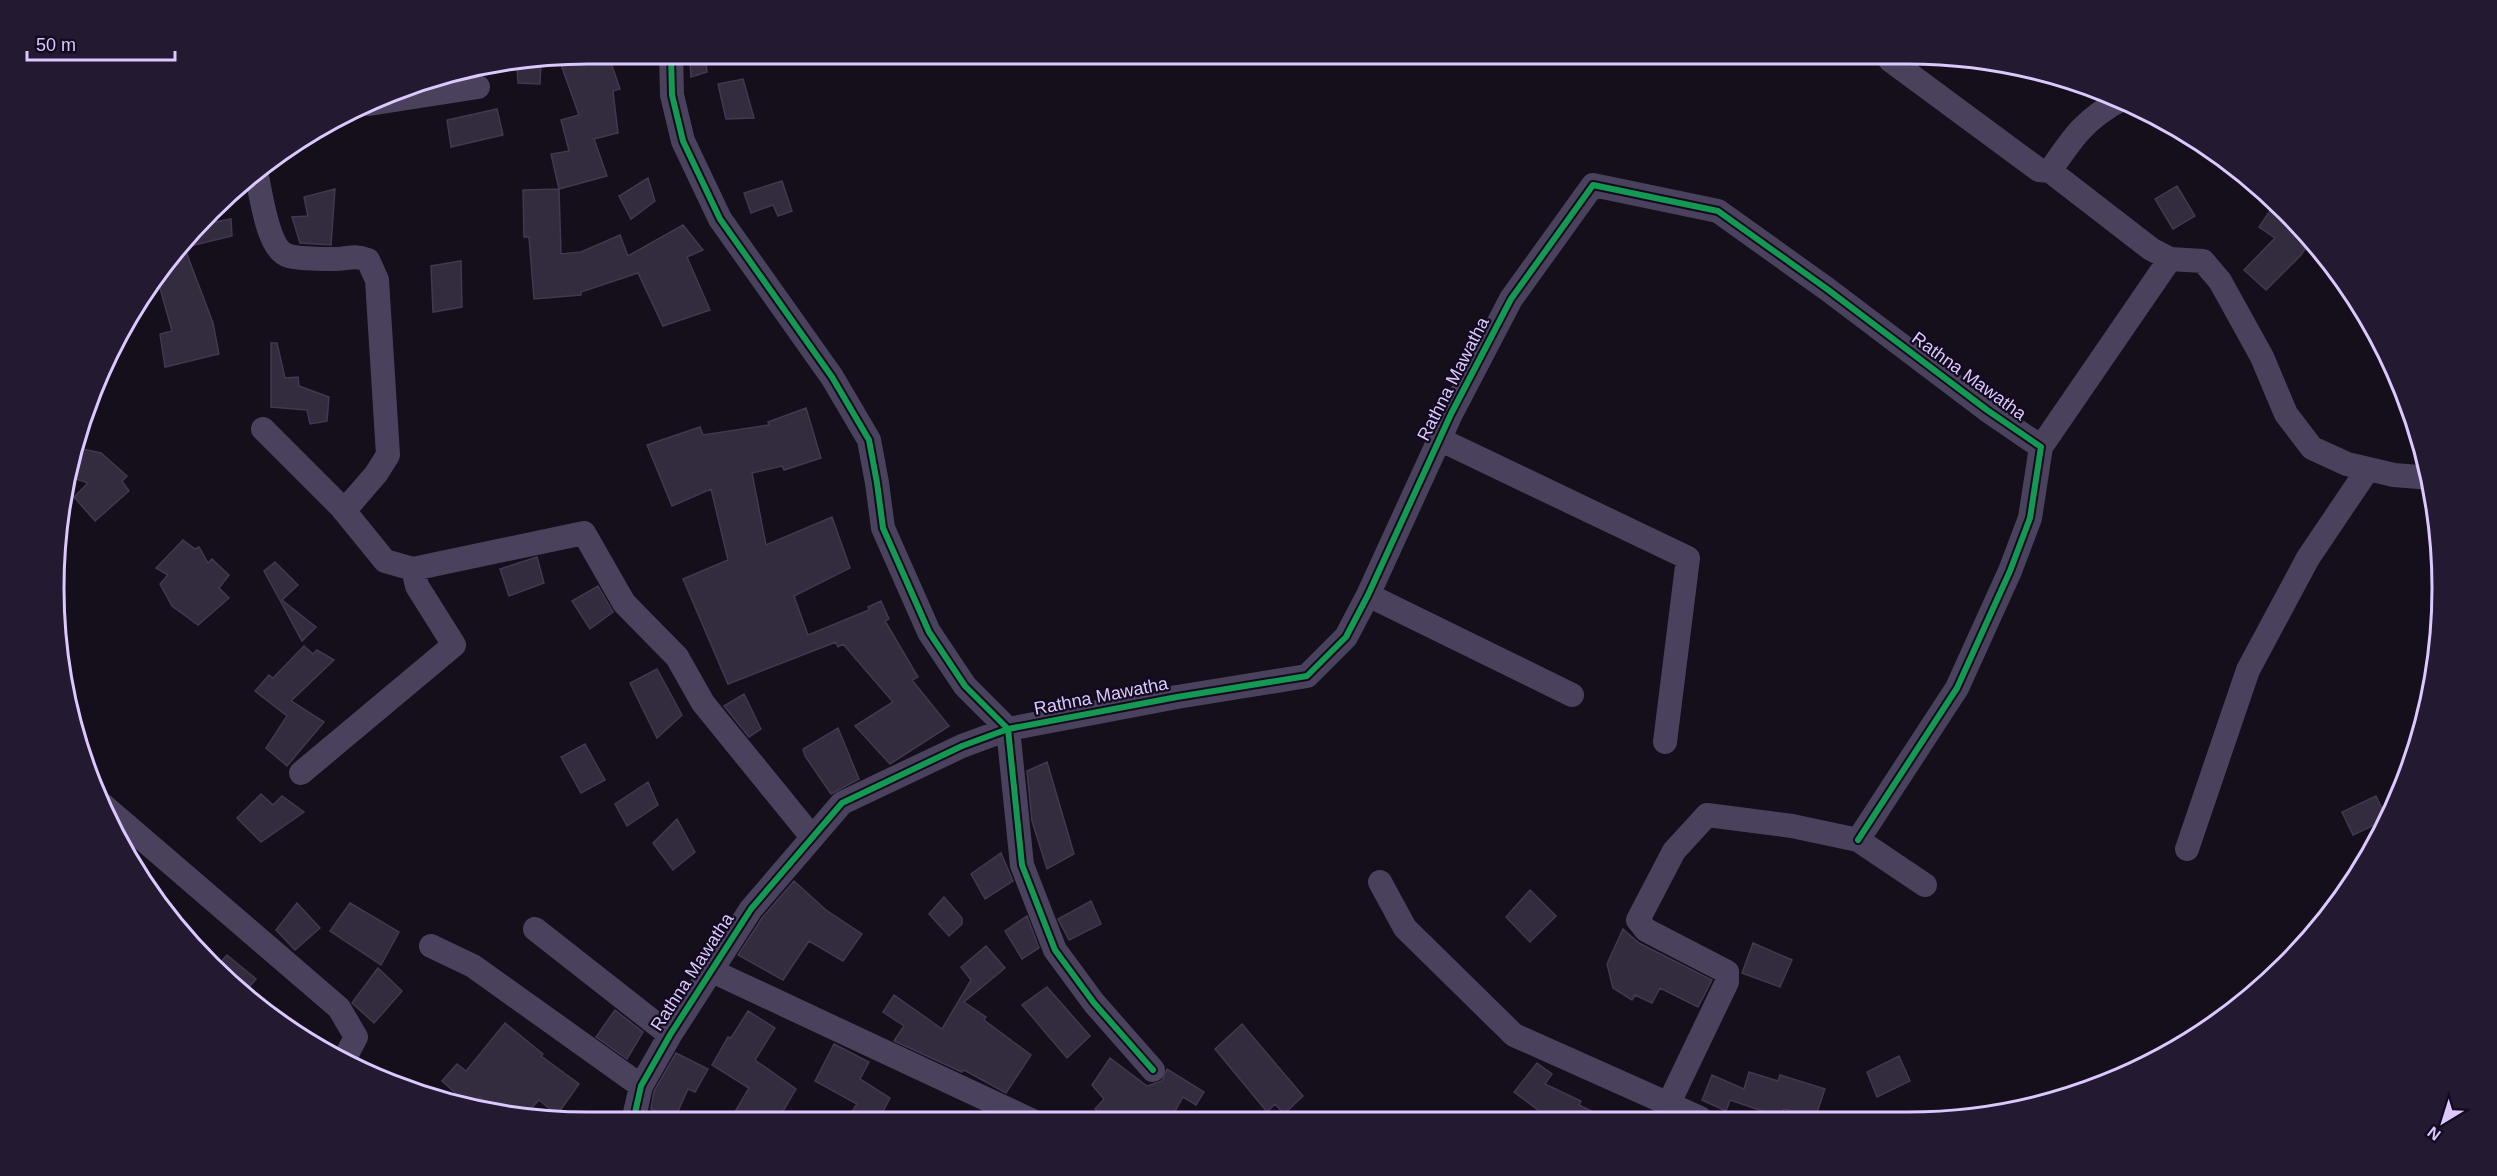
<svg xmlns="http://www.w3.org/2000/svg" width="2497" height="1176" viewBox="0 0 2497 1176" font-family="Arial,sans-serif">
<style>
.building{fill:#332b3e;stroke:#423850;stroke-width:1.5}
.lines{fill:none;stroke-linecap:round;stroke-linejoin:round}
.minor{stroke:#4a425d;stroke-width:24}
.cycleway-casing{stroke:#130a1f;stroke-width:10}
.cycleway{stroke:#139951;stroke-width:6}
.labels{text-anchor:middle;stroke-width:4.5;stroke-linejoin:round;paint-order:stroke}
.street-label{font-size:18px;fill:#dcc8ff;stroke:#130a1f}
.rim{fill:none;stroke:#dcc8ff;stroke-width:3}
</style>
<rect width="100%" height="100%" fill="#140f1a"/>
<path class="building" d="M588 54H608L620 89 613 91 618 133 594 139 607 176 559 189 551 154 569 151 561 120 579 115 559 59Z
M705 55 707 72 691 77 690 62Z
M541 62 540 84 518 83 517 66Z
M743 79 754 118 726 119 718 84Z
M497 109 503 135 451 147 447 120Z
M648 178 655 201 631 219 619 196Z
M782 181 792 211 778 216 773 205 751 213 744 193Z
M2177 186 2195 216 2173 229 2155 199Z
M335 189 331 245 300 243 292 217 308 216 304 197Z
M559 189 561 254 581 252 620 235 628 256 683 225 703 250 687 257 710 310 663 326 638 273 581 292V295L534 299 529 237H524L523 190Z
M2276 202 2286 210 2311 240 2301 255 2266 290 2244 270 2275 238 2259 227Z
M231 219 232 236 186 247 205 224Z
M185 249 213 323 219 354 165 367 160 334 172 331 158 281Z
M461 261 462 307 433 312 431 266Z
M271 343H277L285 378 298 377 299 386 329 397 327 421 310 424 307 410 271 407Z
M806 408 821 458 784 470 782 466 752 473 766 545 832 517 850 568 794 596 808 635 869 610 868 607 881 601 889 619 885 621 918 677 912 680 949 726 890 764 855 726 893 702 843 644 838 647 836 642 728 684 683 579 728 560 711 489 672 506 647 445 700 427 703 435 769 425 768 422Z
M78 448 101 453 127 476 122 481 129 491 95 521 74 497 88 483 67 476Z
M183 540 195 549 199 547 208 563 212 559 229 575 219 588 229 598 198 625 172 606 160 584 168 575 156 568Z
M537 557 544 583 509 596 500 569Z
M275 562 298 585 282 600 316 627 302 641 264 571Z
M598 586 613 612 590 629 572 601Z
M304 646 313 654 317 650 334 660 291 701 324 722 287 766 266 748 287 716 255 691 269 675 273 678Z
M657 669 682 715 657 738 630 683Z
M744 694 761 729 749 737 724 706Z
M838 728 859 779 831 794 805 756 803 749Z
M585 744 605 780 581 793 561 757Z
M1047 762 1074 854 1047 869 1032 821 1027 771Z
M648 782 658 805 627 826 615 804Z
M261 794 273 805 282 796 304 812 261 842 237 818Z
M2376 796 2387 819 2353 835 2342 812Z
M677 819 695 852 673 870 653 843Z
M1001 853 1013 881 985 899 971 874Z
M794 881 826 910 862 934 843 961 809 941 783 980 738 955 762 918Z
M1530 890 1556 916 1530 942 1506 917Z
M944 897 962 918V924L949 936 929 914Z
M1091 901 1101 924 1069 940 1058 919Z
M297 903 320 928 295 950 276 930Z
M350 903 399 932 381 965 330 931Z
M1027 916 1039 948 1022 959 1005 931Z
M1623 929 1639 943 1712 980 1698 1007 1660 988 1652 1003 1635 995 1632 1000 1613 988 1607 964Z
M1753 943 1792 960 1780 987 1742 973Z
M986 946 1005 968 964 1002 986 1017 984 1020 1031 1055 1006 1093 964 1070 962 1072 894 1041 904 1026 883 1012 894 995 942 1029 971 980 961 967Z
M227 955 256 979 243 994 236 990 217 966Z
M378 968 402 991 374 1023 352 1003Z
M1047 987 1090 1036 1067 1058 1022 1005Z
M615 1010 643 1032 627 1059 596 1037Z
M748 1011 775 1028 755 1060 796 1089 783 1111 797 1121 729 1122 749 1088 712 1065 728 1037 731 1038Z
M505 1023 543 1054 541 1056 579 1084 557 1115 539 1100 524 1116 497 1113 480 1097 471 1107 442 1081 457 1064 466 1071Z
M1242 1024 1303 1096 1284 1114 1275 1104 1267 1112 1215 1049Z
M834 1044 869 1062 860 1079 890 1098 878 1121H846L857 1104 815 1081Z
M676 1053 708 1069 695 1092 688 1089 674 1120 651 1109 654 1091Z
M1899 1056 1910 1081 1877 1097 1867 1072Z
M1110 1058 1147 1086 1162 1081 1167 1069 1204 1092 1196 1105 1183 1097 1170 1120H1111L1095 1109 1104 1099 1092 1085Z
M1537 1063 1552 1074 1545 1084 1581 1101 1579 1105 1607 1119H1550L1514 1092Z
M1749 1072 1778 1081 1780 1075 1825 1089 1815 1118 1784 1109 1780 1117 1730 1100 1726 1111 1702 1100 1712 1075 1744 1089Z"/>
<g class="lines">
<path class="minor" d="M671 54 672 95 683 141 720 219 832 377 869 440 877 483 883 528 929 632 965 686 1008 729 1022 865 1055 950 1094 1003 1153 1070
M1890 60 2039 170 2050 171
M2122 99C2085 119 2073 137 2050 171L2151 249 2170 259 2203 261 2220 281 2262 357 2286 414 2312 448 2347 464 2394 475 2431 478
M369 104 478 87
M256 172C261 192 267 251 289 256 302 259 318 259 331 259 347 260 351 254 368 260L377 280 388 455 376 474 344 511
M263 429 341 507 385 561 413 569 584 533 624 603 677 657 703 703 812 837
M1439 439 1688 558 1665 742
M2041 447 2170 259
M1368 595 1572 695
M301 773 454 645 417 586 413 569
M103 805 339 1008 356 1037 345 1058
M2187 849 2248 670 2308 558 2368 469
M1380 882 1405 928 1514 1035 1700 1118
M535 929 670 1035
M431 946 473 966 641 1086
M712 971 1033 1121
M1668 1105 1727 982V972L1646 930 1638 920 1674 851 1707 815 1792 826 1858 840 1925 885
M633 1122 641 1086 670 1035 751 909 842 803 962 746 1008 729 1177 697 1307 676 1346 637 1368 595 1451 414 1511 299 1593 185 1718 211 1827 289 1987 410 2041 447 2030 518 2010 571 1957 688 1858 840"/>
<g class="cycleway-casing">
<path id="cycleway" d="M671 54 672 95 683 141 720 219 832 377 869 440 877 483 883 528 929 632 965 686 1008 729 1022 865 1055 950 1094 1003 1153 1070
M633 1122 641 1086 670 1035 751 909 842 803 962 746 1008 729 1177 697 1307 676 1346 637 1368 595 1451 414 1511 299 1593 185 1718 211 1827 289 1987 410 2041 447 2030 518 2010 571 1957 688 1858 840"/>
</g>
<use href="#cycleway" class="cycleway"/>
</g>
<g class="labels">
<g class="street-label">
<text transform="translate(1969 376) rotate(36)" y="6">Rathna Mawatha</text>
<text transform="translate(1453 379) rotate(-63)" y="6">Rathna Mawatha</text>
<text transform="translate(1101 696) rotate(-11)" y="6">Rathna Mawatha</text>
<text transform="translate(692 972) rotate(-57)" y="6">Rathna Mawatha</text>
</g>
</g>
<path d="M0 0H2497V1176H0ZM588 64H1908A524 524 0 0 1 2432 588V588A524 524 0 0 1 1908 1112H588A524 524 0 0 1 64 588V588A524 524 0 0 1 588 64Z" fill="#231931" fill-rule="evenodd"/>
<path class="rim" d="M588 64H1908A524 524 0 0 1 2432 588V588A524 524 0 0 1 1908 1112H588A524 524 0 0 1 64 588V588A524 524 0 0 1 588 64Z"/>
<g transform="translate(2443 1122) rotate(218)" stroke="#130a1f" stroke-width="4.5" paint-order="stroke">
<path d="M0-4.5L10 22L0 15L-10 22Z" fill="#dcc8ff"/>
<text y="-9" font-size="16" font-weight="bold" text-anchor="middle" fill="#dcc8ff">N</text>
</g>
<path d="M27 51v9h148v-9" fill="none" stroke="#dcc8ff" stroke-width="3"/>
<text x="36" y="51" font-size="18" fill="#dcc8ff" stroke="#130a1f" stroke-width="4.5" paint-order="stroke">50 m</text>
</svg>
